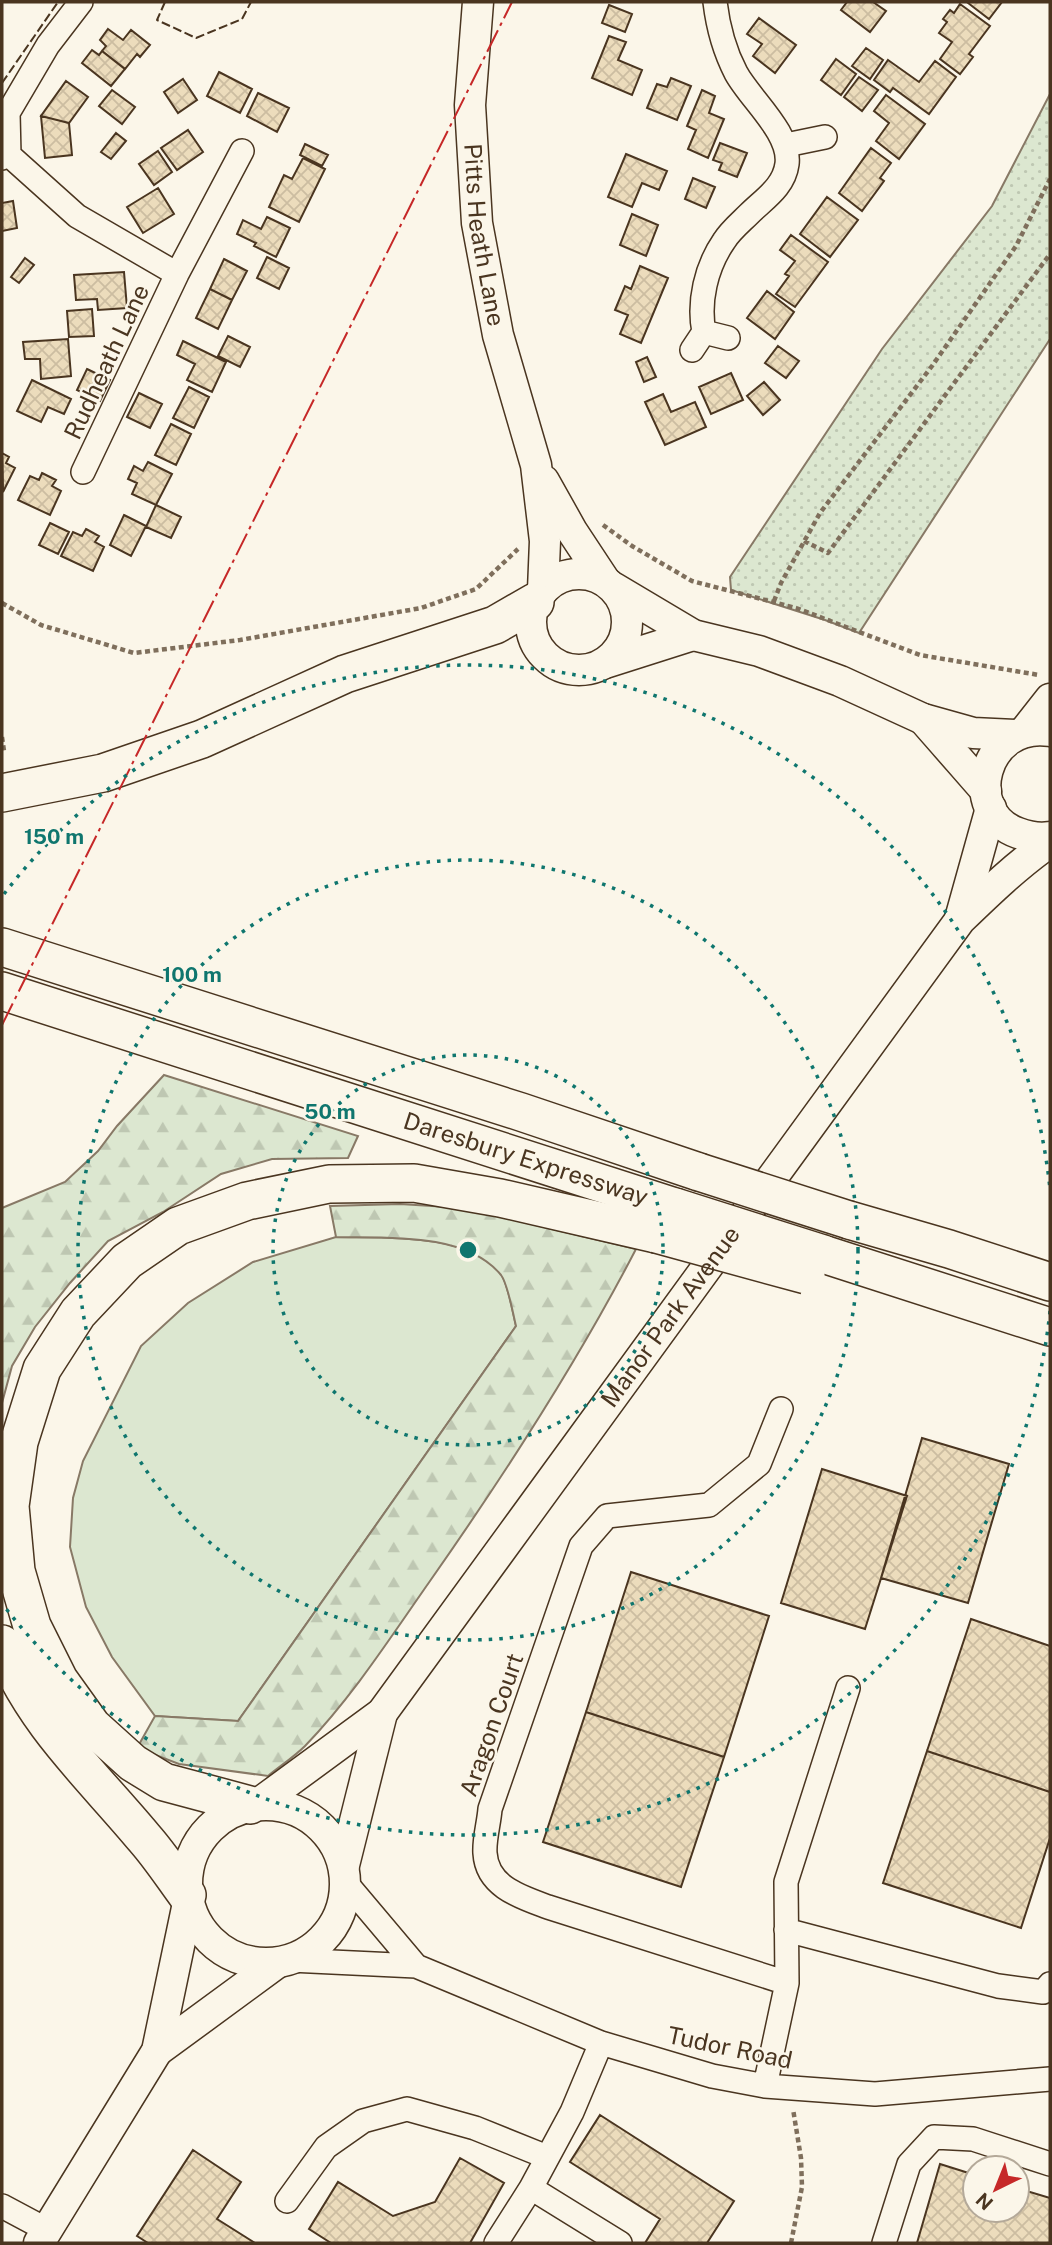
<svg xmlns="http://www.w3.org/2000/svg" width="1052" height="2245" viewBox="0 0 1052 2245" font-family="'Public Sans',sans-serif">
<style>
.grass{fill:#dce7d0;stroke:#887966;stroke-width:2}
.forest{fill:url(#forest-firs);stroke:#887966;stroke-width:2}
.park{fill:url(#park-dots);stroke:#887966;stroke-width:2}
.building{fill:url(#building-cross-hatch);stroke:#4a3520;stroke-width:2}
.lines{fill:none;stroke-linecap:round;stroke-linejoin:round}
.minor-casing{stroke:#4a3520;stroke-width:26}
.tertiary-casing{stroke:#4a3520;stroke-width:33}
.primary-casing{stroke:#4a3520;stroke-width:40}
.path{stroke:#7f6f5c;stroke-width:4.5;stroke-dasharray:5 3.5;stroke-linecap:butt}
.minor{stroke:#fbf6e9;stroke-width:23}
.tertiary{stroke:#fbf6e9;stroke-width:30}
.primary{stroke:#fbf6e9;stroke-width:37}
.primary-bridge-casing{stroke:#4a3520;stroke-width:40;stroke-linecap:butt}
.primary-bridge{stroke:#fbf6e9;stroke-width:37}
.fence{stroke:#4a3520;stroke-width:2;stroke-dasharray:9 3.5;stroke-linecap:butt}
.power{stroke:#c62828;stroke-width:2;stroke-dasharray:24 5 3.5 5;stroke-linecap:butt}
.ring{fill:none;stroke:#0f766e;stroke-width:3.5;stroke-dasharray:3.5 7}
.labels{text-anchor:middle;stroke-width:5;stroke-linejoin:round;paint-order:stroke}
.street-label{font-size:24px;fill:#4a3520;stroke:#fbf6e9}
.centre{fill:#0f766e;stroke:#fbf6e9;stroke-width:3.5}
.ring-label{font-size:21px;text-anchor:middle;font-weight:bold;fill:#0f766e;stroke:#fbf6e9;stroke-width:5;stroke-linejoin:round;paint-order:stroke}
</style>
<defs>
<pattern id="forest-firs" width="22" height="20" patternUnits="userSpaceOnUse" patternTransform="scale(1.75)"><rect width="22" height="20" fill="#dce7d0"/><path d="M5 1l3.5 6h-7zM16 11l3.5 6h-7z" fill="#bec7b2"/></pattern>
<pattern id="park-dots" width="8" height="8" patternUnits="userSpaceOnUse" patternTransform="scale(1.75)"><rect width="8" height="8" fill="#dce7d0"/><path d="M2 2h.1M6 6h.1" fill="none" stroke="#bec7b2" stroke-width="1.8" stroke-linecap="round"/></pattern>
<pattern id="building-cross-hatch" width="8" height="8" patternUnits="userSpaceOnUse" patternTransform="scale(1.75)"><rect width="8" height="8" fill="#ecdcbc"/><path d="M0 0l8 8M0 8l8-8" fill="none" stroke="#ccbda1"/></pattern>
</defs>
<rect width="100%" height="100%" fill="#fbf6e9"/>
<path class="grass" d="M336 1237C386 1238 466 1232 501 1274 508 1284 513 1314 516 1326L238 1721 155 1716 112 1657 86 1607 70 1547 73 1498 83 1461 141 1346 188 1303 253 1262Z"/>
<path class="forest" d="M164 1075 358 1136 348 1158 272 1159 221 1174 163 1212 108 1241 70 1283 35 1327 12 1366 2 1403V1208L65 1182 98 1151 117 1126Z
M400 1204 464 1208 636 1249C576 1365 505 1474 430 1581 390 1638 353 1696 305 1746 294 1757 280 1766 268 1776L179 1764 137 1748 155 1716 238 1721 516 1326C513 1314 508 1284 501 1275 466 1232 386 1238 336 1237L330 1206Z"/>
<path class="park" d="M1050 94V339L859 633 825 620 731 590 730 577 882 349 992 206Z"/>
<path class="building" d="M847 2H873L886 11 870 32 841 10Z
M969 2H1002L989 19 968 3Z
M960 4 990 26 969 54 973 57 960 74 940 59 952 42 939 33 947 22 943 19 950 10 954 13Z
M609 5 632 14 625 32 602 23Z
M759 18 796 45 775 73 753 56 762 44 747 34Z
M108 29 123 40 131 30 150 45 140 57 137 54 125 69 102 51 106 46 100 40Z
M609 36 626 42 618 60 642 70 632 95 592 78Z
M866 48 883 60 870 79 852 66Z
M92 50 99 55 102 51 125 69 111 86 82 63Z
M836 59 856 74 841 95 821 80Z
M888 60 919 82 935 61 956 77 929 114 893 88 890 92 874 80Z
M219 72 252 89 240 113 207 96Z
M859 77 878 90 862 111 844 97Z
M671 78 691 86 677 120 647 108 657 84 667 87Z
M183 79 197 100 178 113 164 92Z
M66 81 88 97 69 123 41 116Z
M112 90 135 107 122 124 99 106Z
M702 90 715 96 709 113 724 119 708 158 688 149 696 130 687 126Z
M258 93 289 108 277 132 247 116Z
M886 95 925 124 899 159 876 141 889 123 874 111Z
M41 116 69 123 72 155 45 158Z
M188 130 203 152 177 170 161 148Z
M116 133 126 141 111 159 101 152Z
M720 143 747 153 737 177 719 170 722 163 713 160Z
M305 144 328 155 322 166 300 155Z
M871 148 891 163 880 178 884 181 862 211 839 193Z
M158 151 172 172 154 185 139 164Z
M626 154 667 171 659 190 642 183 632 207 608 197Z
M303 158 325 169 299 222 269 207 284 175 292 179Z
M693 178 715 187 706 208 685 199Z
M158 188 174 214 143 233 127 207Z
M827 197 858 220 830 257 800 234Z
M13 201 17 228 2 231V203Z
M632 214 658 225 646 256 620 245Z
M267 217 290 228 276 257 254 246 256 243 237 234 243 220 261 229Z
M791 235 828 262 795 307 776 294 789 276 785 274 795 261 780 250Z
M267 257 289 268 279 289 257 278Z
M25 258 34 265 19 283 11 277Z
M224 259 247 271 232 300 210 289Z
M640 266 668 278 641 343 620 334 628 315 615 310 625 286 631 289Z
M124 272 127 308 98 310 97 299 76 300 74 275Z
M210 289 232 300 218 329 196 318Z
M767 291 794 312 775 339 747 318Z
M92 309 94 336 69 337 67 311Z
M228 336 250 347 240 367 218 356Z
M68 339 71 376 41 379 40 359H25L23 342Z
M183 341 226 362 212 392 187 380 195 364 177 355Z
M778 346 799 361 786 378 765 363Z
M647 357 656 377 644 382 636 362Z
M87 369 110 380 100 401 77 390Z
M731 373 743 400 711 414 699 387Z
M32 380 71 399 64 414 48 407 41 422 17 411Z
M764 382 780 400 763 415 747 396Z
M189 387 209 397 194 428 173 418Z
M139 393 162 404 150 428 127 417Z
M663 394 671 412 695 402 706 427 665 445 645 402Z
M171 424 191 434 176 465 155 455Z
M2 453 9 457 6 463 15 468 3 492Z
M148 462 172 474 156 505 132 494 137 483 128 479 134 466 143 471Z
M42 473 56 480 52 486 61 491 50 515 18 500 30 476 39 480Z
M156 505 181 517 171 538 146 527Z
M124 515 146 526 131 556 110 545Z
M50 523 69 532 58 554 39 545Z
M86 529 99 536 95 542 104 547 93 571 61 556 73 532 82 536Z
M922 1438 1009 1464 968 1603 881 1578Z
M822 1469 907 1496 865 1629 781 1603Z
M631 1572 769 1616 724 1757 586 1712Z
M971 1619 1050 1646V1792L927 1751Z
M586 1712 724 1757 681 1887 543 1842Z
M927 1751 1050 1792V1838L1021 1928 883 1883Z
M600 2115 734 2201 707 2243H645L660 2219 570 2162Z
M193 2150 241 2182 217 2219 255 2243H148L137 2236Z
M460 2158 504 2183 470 2243H331L309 2229 338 2182 393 2216 435 2202Z
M940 2164 975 2175V2210H1017V2188L1050 2198V2243H917Z"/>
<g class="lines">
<g class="minor-casing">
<path id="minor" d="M786 145 825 137
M9 155 77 216 177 274
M2 158 9 155 8 113 48 45 81 2
M704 332C698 302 706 267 724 241 730 231 741 222 749 214 764 199 784 187 787 164 791 133 750 99 736 73 724 50 718 27 715 2
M692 350 704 332 728 338
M83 472 177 274 242 151
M781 1409 759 1464 709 1505 607 1516 581 1546 490 1809C489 1823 484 1839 485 1853 487 1887 521 1897 548 1907L787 1983
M346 1883 416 1966
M786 1930 998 1986 1043 1992 1050 1984
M290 1960 416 1966 601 2043 712 2076 765 2086 875 2094 1050 2079
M765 2086 787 1983 786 1882 848 1688
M531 2188 620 2243
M287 2201 326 2147 363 2121 407 2109 475 2128 547 2157
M2 2206 47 2230
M496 2243 531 2188 572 2112 601 2043
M884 2243 909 2164 934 2137 973 2139 1050 2164"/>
</g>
<g class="tertiary-casing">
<g id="tertiary">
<path id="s1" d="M478 2 470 105 477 223 498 335 536 465 545 541 543 590"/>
<path d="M544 481 572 531 605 581"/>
<circle cx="579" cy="622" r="48"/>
<path d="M614 588 693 635 759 651 840 681 923 719 973 733 1015 735"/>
<path d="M605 663 693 635"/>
<path d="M923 719 986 791"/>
<path d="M1050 731C983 721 961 813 1018 833 1029 837 1039 839 1050 837"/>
<path d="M1024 732 1050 699"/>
<path d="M960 919 991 808"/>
<path id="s2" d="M258 1804 382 1713 960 920C989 892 1017 865 1050 842"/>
<circle cx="266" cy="1884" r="79"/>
<path d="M344 1865 382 1713"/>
<path d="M157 2051 277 1963"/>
<path d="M39 2243 157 2051 188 1903"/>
</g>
</g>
<g class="primary-casing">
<g id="primary">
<path d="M2 793 103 773 202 739 345 674 495 625 535 602"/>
<path d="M2 947 521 1112 699 1172"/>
<path id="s3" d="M2 991 675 1207"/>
<path d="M849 1220 949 1249 1050 1282"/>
<path d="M823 1254 1050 1327"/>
<path d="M2 1644C35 1725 91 1774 145 1839 160 1856 173 1876 187 1895"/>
<path d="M250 1805 164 1782 133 1763 92 1726 59 1680 32 1626 16 1571 10 1506 19 1442 42 1369 78 1313 127 1261 178 1226 247 1201 329 1184 414 1183 500 1198 656 1234"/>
</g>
</g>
<path class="path" d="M603 525 632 546 692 581 796 608 920 655 1039 675
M804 541 828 553 1050 254
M774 601 781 583 820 513 932 366 1016 246 1050 179
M2 603 41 625 134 653 240 640 421 608 476 589 518 549
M2 737 4 751
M791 2243 802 2187 801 2158 793 2109"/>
<use href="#minor" class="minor"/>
<use href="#tertiary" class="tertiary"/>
<use href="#primary" class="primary"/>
<g class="primary-bridge-casing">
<path id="primary-bridge" d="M699 1172 849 1220
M675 1207 823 1254
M656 1234 806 1275"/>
</g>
<use href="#primary-bridge" class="primary-bridge"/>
<path class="fence" d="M165 2 157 20 196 38 242 19 251 2
M2 83 58 2"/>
<path class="power" d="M2 1025 512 2"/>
</g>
<g class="ring">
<circle cx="468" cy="1250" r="195"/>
<circle cx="468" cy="1250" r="390"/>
<path d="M1050 1311A585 585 0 0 1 4 1606M4 894A585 585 0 0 1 1050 1189"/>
</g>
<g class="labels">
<g class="street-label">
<text dy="8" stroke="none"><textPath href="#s1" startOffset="234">Pitts Heath Lane</textPath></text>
<text transform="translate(107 362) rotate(-65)" y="8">Rudheath Lane</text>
<text dy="8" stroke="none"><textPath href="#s3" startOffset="550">Daresbury Expressway</textPath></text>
<text dy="8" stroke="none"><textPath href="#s2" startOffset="644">Manor Park Avenue</textPath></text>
<text transform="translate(492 1725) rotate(-71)" y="8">Aragon Court</text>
<text transform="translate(730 2048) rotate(12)" y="8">Tudor Road</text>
</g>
</g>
<circle cx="468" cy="1250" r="10" class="centre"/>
<g class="ring-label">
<text x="54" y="844">150 m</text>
<text x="192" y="982">100 m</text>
<text x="330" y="1119">50 m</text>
</g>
<rect width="1052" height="2245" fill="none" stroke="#4a3520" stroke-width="7"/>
<g transform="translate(996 2189) rotate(223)"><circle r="33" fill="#fbf6e9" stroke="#b4a999" stroke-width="2"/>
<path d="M0-5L12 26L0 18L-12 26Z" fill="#c62828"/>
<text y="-10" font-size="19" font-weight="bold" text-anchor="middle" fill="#4a3520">N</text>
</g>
</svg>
